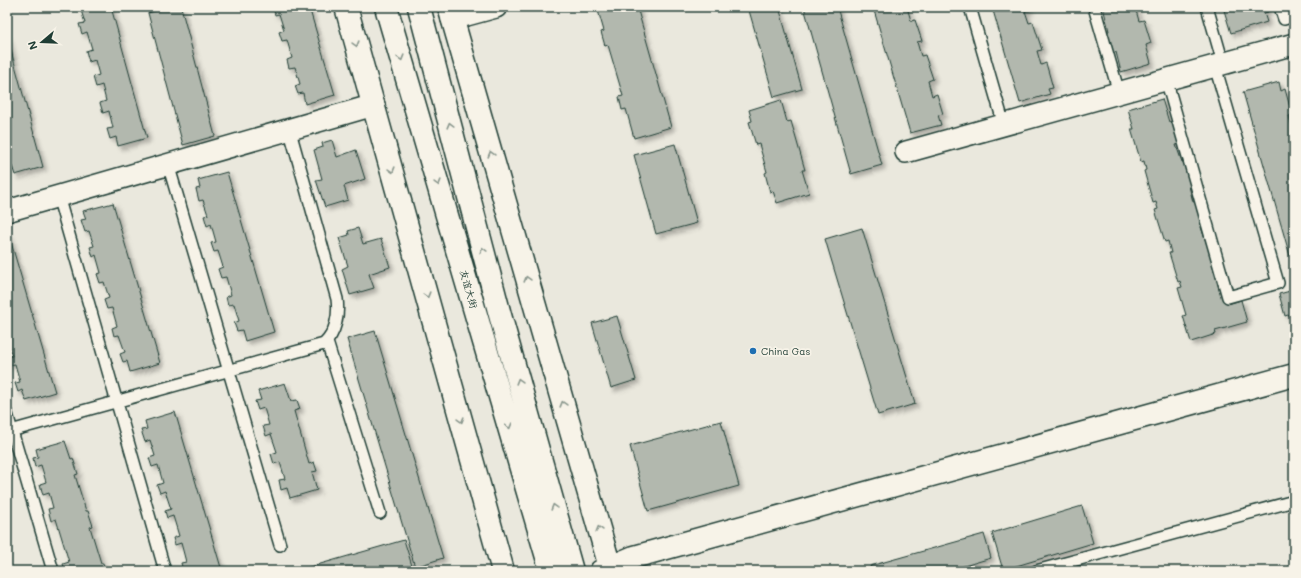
<svg xmlns="http://www.w3.org/2000/svg" width="1301" height="578" viewBox="0 0 1301 578" font-family="Mali,'LXGW WenKai TC',sans-serif">
<style>
.building{fill:#b2b8ae;stroke:#1f3d34;filter:url(#shadow)}
.lines{fill:none;stroke-linecap:round;stroke-linejoin:round}
.service-casing{stroke:#1f3d34;stroke-width:14}
.minor-casing{stroke:#1f3d34;stroke-width:24}
.tertiary-casing{stroke:#1f3d34;stroke-width:25}
.primary-casing{stroke:#1f3d34;stroke-width:25}
.service{stroke:#f7f3e8;stroke-width:11}
.minor{stroke:#f7f3e8;stroke-width:21}
.tertiary{stroke:#f7f3e8;stroke-width:22}
.primary{stroke:#f7f3e8;stroke-width:22}
.oneway{stroke:#8b988e}
.poi-dot{fill:#1f6fb2;stroke:#f7f3e8;stroke-width:1.5}
.labels{text-anchor:middle;stroke-width:3.5;stroke-linejoin:round;paint-order:stroke}
.street-label{font-size:10px;fill:#1f3d34;stroke:#f7f3e8}
.poi-label{font-size:10px;fill:#1f3d34;stroke:#f7f3e8;text-anchor:start}
</style>
<defs>
<filter id="shadow"><feDropShadow dx="3.5" dy="3.5" stdDeviation="2" flood-color="#0004"/></filter>
</defs>
<rect width="100%" height="100%" fill="#eae8dd"/>
<filter id="ink" filterUnits="userSpaceOnUse"><feTurbulence type="fractalNoise" baseFrequency=".025" numOctaves="2"/><feDisplacementMap in="SourceGraphic" scale="8" xChannelSelector="R" yChannelSelector="G"/><feConvolveMatrix kernelMatrix="1 2 1 2 8 2 1 2 1" color-interpolation-filters="sRGB"/></filter>
<g filter="url(#ink)">
<path class="building" d="M80 7H111L147 138 118 146 116 137 110 139 107 129 113 128 109 111 103 113 100 103 106 101 102 85 96 87 93 77 99 75 95 60 89 62 86 51 92 49 87 32 82 34 79 24 85 23Z
M171 7H181L215 136 183 145 148 13Z
M273 7H309L335 95 305 104 303 93 298 94 295 86 300 84 295 67 289 68 287 60 292 58 287 40 282 41 279 32 284 30 279 14 275 15Z
M597 7H637L671 127 634 138 626 109 622 110 619 97 623 96 608 45 605 46 601 32 604 31Z
M748 7H779L802 89 774 97Z
M804 7H837L882 165 851 174Z
M873 7H907L911 21 915 20 922 41 917 42 921 56 925 55 933 79 928 81 932 96 937 94 943 114 938 115 941 125 910 133Z
M992 7H1029L1030 10 1025 11 1029 23 1033 22 1042 50 1037 51 1041 65 1046 63 1053 88 1048 89 1050 94 1020 103Z
M1103 7H1135L1139 21 1144 20 1151 43 1146 45 1151 63 1121 72 1116 52 1112 53 1106 32 1109 31Z
M1223 7H1266L1268 12 1264 13 1267 22 1231 33Z
M7 36 43 167 15 175 12 166 7 168V158L10 157 7 148Z
M1279 82 1281 91 1285 89 1292 115 1289 116 1292 127 1294 126V270L1243 92Z
M1162 99 1169 122 1176 120 1183 143 1176 145 1182 162 1188 161 1195 184 1189 186 1193 202 1200 200 1207 225 1201 227 1207 245 1212 243 1219 268 1214 269 1219 288 1223 287 1228 304 1241 300 1247 322 1215 331 1216 334 1191 342 1183 316 1186 315 1178 288 1182 287 1180 281 1178 282 1169 253H1171L1168 241 1165 242 1155 210 1158 209 1156 202 1153 203 1144 171 1146 170 1144 161 1141 162 1131 129H1134L1128 109Z
M781 100 787 122 791 121 805 170H802L809 193 777 203 773 191 770 192 765 173 767 172 759 144 756 145 749 122 752 121 749 110Z
M332 140 337 157 356 150 365 179 344 186 348 200 325 207 316 180 322 179 314 150 323 147 322 143Z
M675 144 697 223 656 234 634 155Z
M227 172 274 332 245 341 242 330 237 331 234 323 239 321 234 304 228 305 226 297 231 295 226 277 221 278 218 269 223 267 218 251 214 252 211 243 216 242 211 224 207 226 204 216 208 215 203 200 199 201 196 189 200 188 198 180Z
M113 203 160 363 130 372 127 361 123 362 120 354 125 352 119 335 114 336 112 328 117 326 112 308 107 309 104 300 109 298 104 282 100 283 97 274 101 273 96 255 93 257 90 247 94 246 89 231 85 232 81 220 86 219 83 211Z
M358 228 363 244 381 239 390 267 369 274 374 288 350 295 342 269 348 266 339 238 349 235 348 231Z
M862 228 915 404 878 415 825 239Z
M8 232 55 392 26 401 22 390 18 392 15 383 20 382 15 364 9 365 7 357 12 356 7 338Z
M1294 290V313L1285 316 1279 294Z
M617 316 636 380 611 388 592 323Z
M375 331 443 558 415 567 347 339Z
M285 383 291 401 297 400 300 409 294 411 309 464 314 462 317 471 312 472 317 490 290 498 287 488 281 490 279 480 285 479 280 462 274 464 271 454 277 452 271 434 266 436 263 426 269 425 264 408 258 410 255 401 261 400 258 391Z
M175 412 222 571H189L188 569 183 571 181 563 186 562 181 543 175 545 173 538 179 536 173 516 167 518 165 511 171 509 165 491 160 493 157 485 163 483 158 465 152 467 149 458 155 456 150 440 145 442 141 430 147 429 145 421Z
M721 421 739 486 648 511 630 446Z
M65 441 71 459 73 458 78 474 75 475 86 511H88L93 526 90 527 101 563H103L106 571H65L63 564 69 562 56 519 51 521 48 509 53 508 49 493 43 495 40 484 46 482 41 465 35 467 33 458 38 457 36 449Z
M1082 506 1093 543 1003 570 992 533Z
M984 534 991 558 947 571H872L870 566Z
M404 540 413 569 407 571H296Z"/>
<g class="lines">
<g class="service-casing">
<path id="service" d="M970 7 1004 125
M1094 7 1119 93
M1207 7 1223 63
M1280 7 1284 19 1294 16
M1166 79 1228 297 1278 283 1215 66
M168 164 280 545
M58 196 165 571
M327 342 380 513
M7 414 53 571
M7 432 324 344C336 333 339 314 337 299L289 128
M1036 571 1294 501"/>
</g>
<g class="minor-casing">
<path id="minor" d="M452 19 496 7
M906 152 1294 44
M7 211 374 105"/>
</g>
<g class="tertiary-casing">
<path id="tertiary" d="M346 7 503 571
M449 7 610 567
M601 571 634 557 1294 375"/>
</g>
<g class="primary-casing">
<path id="primary" d="M386 7 551 571
M419 7 500 315 572 571"/>
</g>
<use href="#service" class="service"/>
<use href="#minor" class="minor"/>
<use href="#tertiary" class="tertiary"/>
<use href="#primary" class="primary"/>
</g>
<defs><path id="oneway-chevron" d="M-2-3.5L2.5 0L-2 3.5" fill="none" stroke-width="1.6" stroke-linecap="round" stroke-linejoin="round"/></defs>
<g class="oneway">
<use href="#oneway-chevron" transform="translate(356 44) rotate(74)"/>
<use href="#oneway-chevron" transform="translate(401 58) rotate(74)"/>
<use href="#oneway-chevron" transform="translate(450 125) rotate(-105)"/>
<use href="#oneway-chevron" transform="translate(491 154) rotate(-106)"/>
<use href="#oneway-chevron" transform="translate(392 170) rotate(74)"/>
<use href="#oneway-chevron" transform="translate(438 183) rotate(74)"/>
<use href="#oneway-chevron" transform="translate(483 250) rotate(-105)"/>
<use href="#oneway-chevron" transform="translate(527 279) rotate(-106)"/>
<use href="#oneway-chevron" transform="translate(427 295) rotate(74)"/>
<use href="#oneway-chevron" transform="translate(519 381) rotate(-106)"/>
<use href="#oneway-chevron" transform="translate(563 404) rotate(-106)"/>
<use href="#oneway-chevron" transform="translate(461 420) rotate(74)"/>
<use href="#oneway-chevron" transform="translate(509 426) rotate(74)"/>
<use href="#oneway-chevron" transform="translate(554 507) rotate(-106)"/>
<use href="#oneway-chevron" transform="translate(599 529) rotate(-106)"/>
</g>
</g>
<circle class="poi-dot" cx="753" cy="351" r="4"/>
<g class="labels">
<g class="street-label">
<text transform="translate(469 289) rotate(74)" y="4">友谊大街</text>
</g>
<g class="poi-label">
<text x="761" y="355">China Gas</text>
</g>
</g>
<rect width="1301" height="578" fill="none" stroke="#f7f3e8" stroke-width="24"/>
<rect x="12" y="12" width="1277" height="554" fill="none" stroke="#1f3d34" stroke-width="1.5" filter="url(#ink)"/>
<g transform="translate(42 42) rotate(251)" stroke="#f7f3e8" stroke-width="3" paint-order="stroke">
<path d="M0-3L7 15L0 10L-7 15Z" fill="#1f3d34"/>
<text y="-6" font-size="11" font-weight="bold" text-anchor="middle" fill="#1f3d34">N</text>
</g>
</svg>
